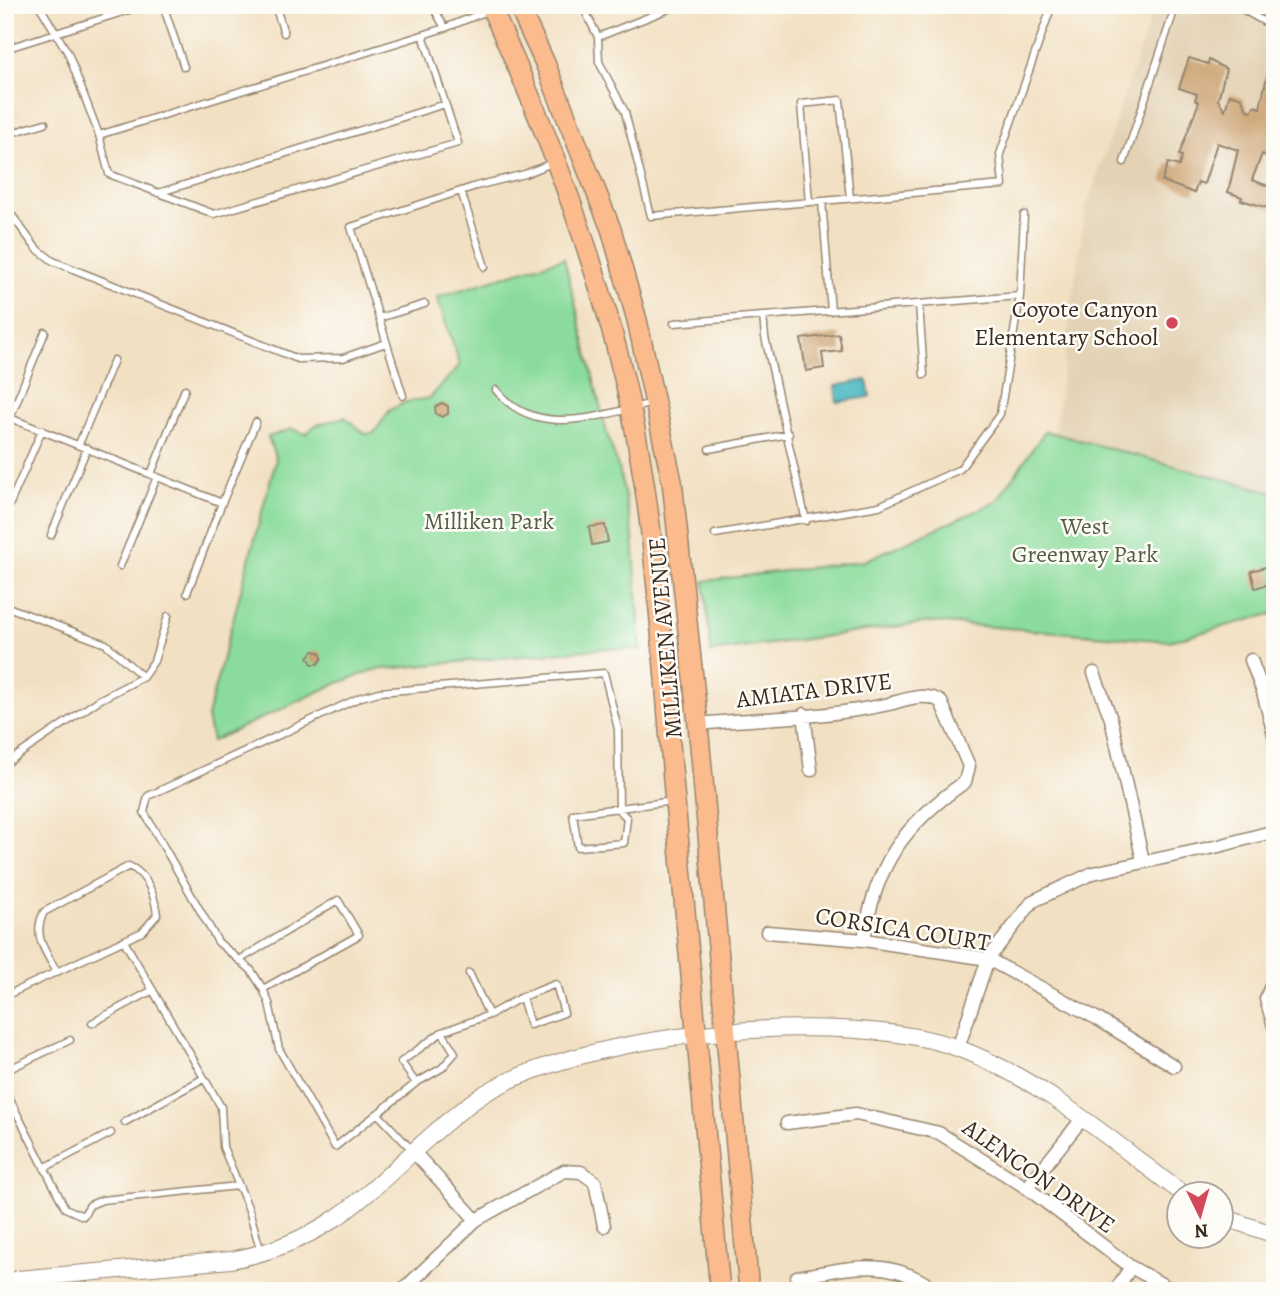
<svg xmlns="http://www.w3.org/2000/svg" width="1280" height="1296" viewBox="0 0 1280 1296" font-family="Alegreya,serif">
<style>
.built{fill:#e3d2b4}
.green{fill:#8bdc9c;stroke:#63835d;stroke-width:2}
.water{fill:#4ab7c3;stroke:#427070;stroke-width:2}
.building{fill:#cca271}
.lines{fill:none;stroke-linecap:round;stroke-linejoin:round}
.service-casing{stroke:#968570;stroke-width:9}
.minor-casing{stroke:#968570;stroke-width:15}
.tertiary-casing{stroke:#968570;stroke-width:18}
.primary-casing{stroke:#968570;stroke-width:22}
.service{stroke:#fff;stroke-width:6}
.minor{stroke:#fff;stroke-width:12}
.tertiary{stroke:#fff;stroke-width:16}
.primary{stroke:#fbbb8d;stroke-width:19}
.poi-dot{fill:#d1495b;stroke:#fdfcf7;stroke-width:2.5}
.labels{text-anchor:middle;stroke-width:5;stroke-linejoin:round;paint-order:stroke}
.poi-label{font-size:24px;fill:#3b2a1e;stroke:#fdfcf7;text-anchor:end}
.park-label{font-size:24px;fill:#535f44;stroke:#fdfcf7}
.street-label{font-size:24px;fill:#3b2a1e;stroke:#fdfcf7}
</style>
<rect width="100%" height="100%" fill="#fdfcf7"/>
<filter id="ink" filterUnits="userSpaceOnUse"><feTurbulence type="fractalNoise" baseFrequency=".0143" numOctaves="2"/><feDisplacementMap in="SourceGraphic" scale="14" xChannelSelector="R" yChannelSelector="G"/><feConvolveMatrix kernelMatrix="1 2 1 2 8 2 1 2 1" color-interpolation-filters="sRGB"/></filter>
<filter id="wash" filterUnits="userSpaceOnUse"><feTurbulence type="fractalNoise" baseFrequency=".00686" numOctaves="4" result="noise"/><feDisplacementMap in="SourceGraphic" scale="28" xChannelSelector="R" yChannelSelector="G"/><feGaussianBlur stdDeviation="1.57" result="paint"/><feColorMatrix in="noise" values="0 0 0 0 0 0 0 0 0 0 0 0 0 0 0 0 0 1.4 0 .05"/><feComposite in="paint" operator="in"/></filter>
<g filter="url(#wash)">
<rect width="100%" height="100%" fill="#f2e0c2"/>
<path class="built" d="M1155 5H1253L1275 15V493L1054 434 1085 211Z"/>
<path class="green" d="M564 258 607 434 620 473 633 536 641 650 607 648 374 670 333 685 212 741 207 717 276 459 268 437 292 429 306 434 316 425 345 417 365 434 374 433 390 410 406 402 430 398 460 365 437 297Z
M1045 431 1275 493V613L1169 641 930 622 711 652 704 581 864 561 996 502Z"/>
<path class="water" d="M867 380 870 397 837 402 835 386Z"/>
<g id="blocks">
<path class="building" d="M1189 58 1208 64 1209 60 1226 69 1218 100 1225 110 1230 94 1242 98 1247 110 1252 111 1254 106 1260 108 1268 71 1272 72 1275 64V159L1262 154 1252 180 1268 186 1275 168V210L1241 200 1242 197 1228 192 1238 150 1217 143 1204 184 1198 182 1194 193 1162 181 1168 163 1179 166 1182 156 1179 155 1199 102 1195 100 1197 94 1179 88Z
M839 334 842 351 822 353 824 368 806 371 801 339Z
M442 403 448 406V414L442 417 436 414 435 407Z
M605 525 608 542 592 545 589 527Z
M1269 566 1273 583 1255 588 1251 571Z
M313 651 320 652 322 658 318 664H312L308 657Z"/>
</g>
</g>
<g filter="url(#ink)">
<use href="#blocks" fill-opacity="0" stroke="#968570" stroke-width="2"/>
<g class="lines">
<g class="service-casing">
<path id="service" d="M39 5 68 53 99 135 109 174 214 214 458 143 423 35
M163 5 184 67
M275 5 284 33
M432 5 445 28
M582 5 598 37 599 62 625 112 651 216 1003 185 1000 154 1052 5
M1235 5 1270 25 1275 24
M598 37 679 5
M5 49 145 5
M5 135 45 123
M99 135 445 28 490 10
M1124 162 1176 5
M461 191 485 267
M158 193 445 104
M822 201 831 311
M809 202 801 104 840 100 850 198
M5 206 36 248 53 261 298 359 343 358 386 343
M919 304 924 375
M763 316 765 337 806 521
M379 318 425 304
M674 323 1020 296
M496 390C536 440 600 415 654 403
M403 396 351 227 476 186 525 174 552 163
M5 416 222 503 256 422
M10 418 45 332
M79 444 114 360
M709 449 789 434
M151 474 185 389
M5 515 42 430
M715 534 879 506 960 469 1000 414 1020 296 1024 215
M51 535 87 448
M120 566 157 477
M187 593 222 503
M5 606 106 644 143 677
M5 764 99 700 143 677 154 661 168 616
M124 941 221 1107 223 1147 249 1210 261 1252
M241 959 338 900 359 935 263 989
M469 973 489 1015
M5 996 142 932 157 915C155 895 147 874 129 866L44 912C32 935 45 951 57 972
M92 1023 153 990
M442 1032 455 1053 442 1068 416 1083 335 1147 279 1049 269 1003 263 989 251 970 218 942 144 812 148 796 361 697 379 692 604 673 618 729 619 810 627 818 624 843 578 847 573 814 673 801
M5 1071 70 1040
M416 1083 401 1062 442 1032 489 1015 522 997 556 984 564 1013 530 1025 522 997
M5 1090 65 1208 83 1216 90 1205 102 1200 238 1186
M378 1114 412 1150
M125 1122 204 1078
M44 1168 111 1133"/>
</g>
<g class="minor-casing">
<path id="minor" d="M1251 660 1263 692 1275 738
M1094 673 1111 719 1143 861
M804 714 811 770
M698 724C760 718 827 718 889 704 905 700 926 691 941 702L969 766 965 782C904 824 875 865 864 940
M767 932 864 940 988 959 1096 1018 1174 1066
M1275 975 1266 999 1275 1029
M958 1048 988 959 1033 901 1093 873 1219 846 1275 831
M787 1123 856 1114 939 1133 1027 1188 1131 1267 1174 1291
M413 1151 476 1220
M1027 1188 1082 1119
M797 1277C850 1268 889 1255 937 1291
M402 1291 476 1220 564 1171 581 1172 595 1182 604 1226
M1115 1291 1131 1267"/>
</g>
<g class="tertiary-casing">
<path id="tertiary" d="M1220 1216 1275 1235
M5 1284 18 1279 231 1260C350 1238 383 1168 472 1102 568 1031 850 1007 960 1049 1044 1081 1112 1141 1183 1194"/>
</g>
<g class="primary-casing">
<path id="primary" d="M490 5C545 125 593 249 624 378 656 512 662 653 674 791 688 957 705 1124 720 1291
M518 5 545 63 611 229 637 320 672 481 698 724 749 1291"/>
</g>
<use href="#service" class="service"/>
<use href="#minor" class="minor"/>
<use href="#tertiary" class="tertiary"/>
<use href="#primary" class="primary"/>
</g>
</g>
<circle class="poi-dot" cx="1172" cy="323" r="7"/>
<g class="labels">
<g class="poi-label">
<text x="1158" y="317">Coyote Canyon<tspan x="1158" dy="28">Elementary School</tspan></text>
</g>
<g class="park-label">
<text x="489" y="529">Milliken Park</text>
<text x="1085" y="534">West<tspan x="1085" dy="28">Greenway Park</tspan></text>
</g>
<g class="street-label">
<text transform="translate(665 638) rotate(-95)" y="8">MILLIKEN AVENUE</text>
<text transform="translate(814 690) rotate(-7)" y="8">AMIATA DRIVE</text>
<text transform="translate(903 929) rotate(9)" y="8">CORSICA COURT</text>
<text transform="translate(1039 1176) rotate(35)" y="8">ALENCON DRIVE</text>
</g>
</g>
<rect width="1280" height="1296" fill="none" stroke="#fdfcf7" stroke-width="28"/>
<g transform="translate(1200 1215) rotate(175)"><circle r="33" fill="#fdfcf7" stroke="#afa8a0" stroke-width="2"/>
<path d="M0-5L12 26L0 18L-12 26Z" fill="#d1495b"/>
<text y="-10" font-size="19" font-weight="bold" text-anchor="middle" fill="#3b2a1e">N</text>
</g>
</svg>
